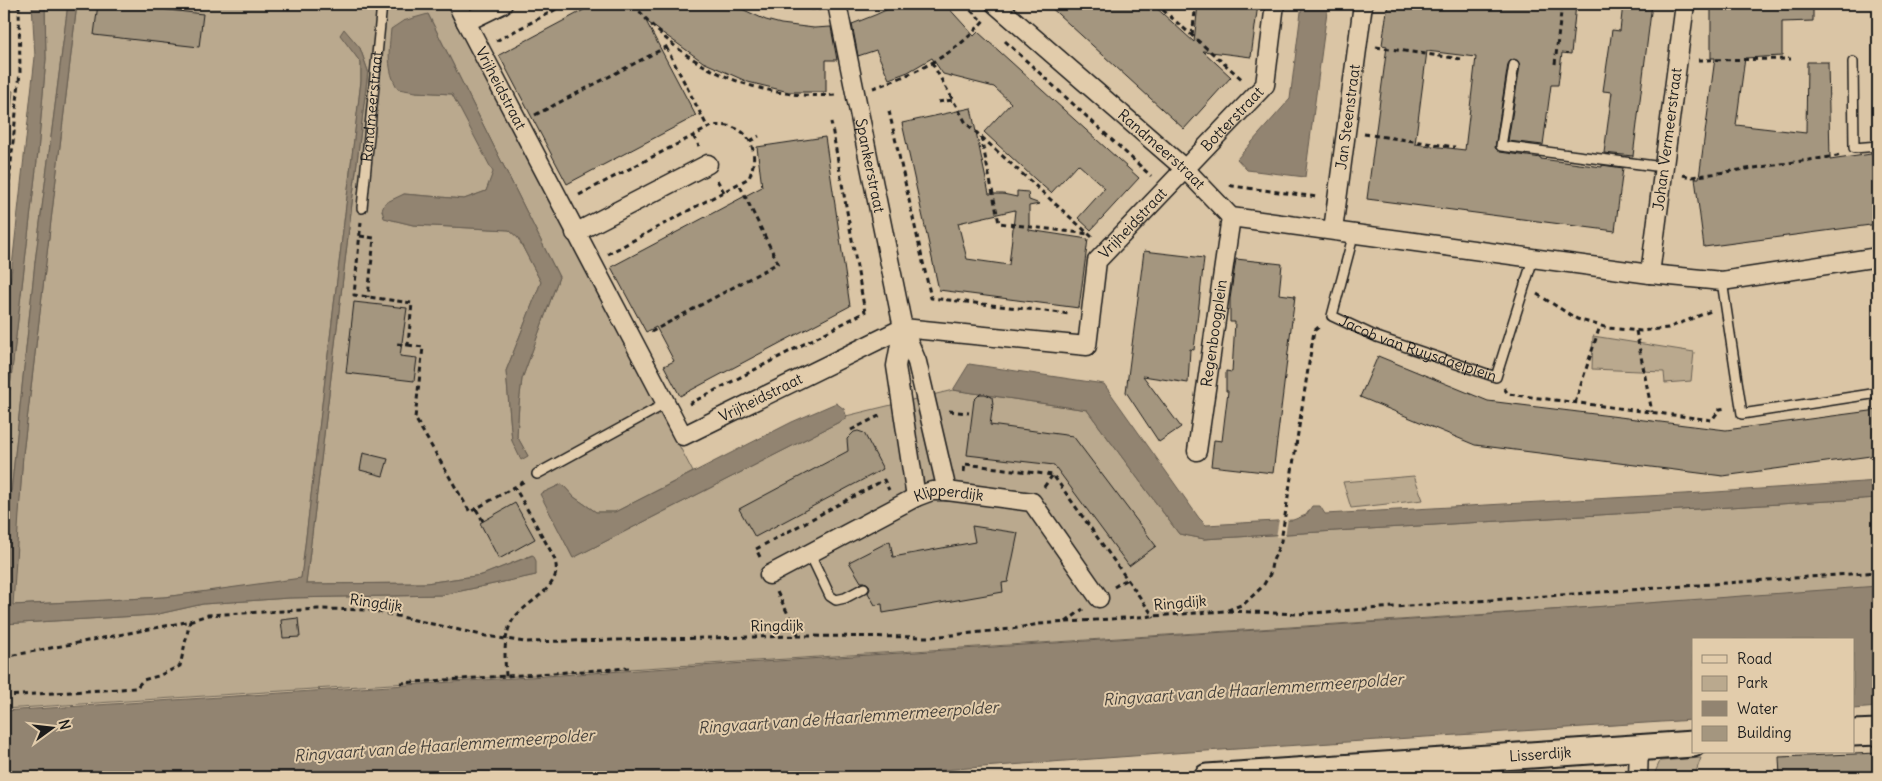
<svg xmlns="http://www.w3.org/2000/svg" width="1882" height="781" viewBox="0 0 1882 781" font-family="Delius,sans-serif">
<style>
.green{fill:#baa98e;stroke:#6b6255;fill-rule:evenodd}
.water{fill:#928471;stroke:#635a4f}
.pier{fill:#dac5a5}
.building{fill:#a4967f;stroke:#1c1c1c;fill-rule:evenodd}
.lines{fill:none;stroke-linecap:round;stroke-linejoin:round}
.lane-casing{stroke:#1c1c1c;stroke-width:12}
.street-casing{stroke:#1c1c1c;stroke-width:21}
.secondary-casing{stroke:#1c1c1c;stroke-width:29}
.path{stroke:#1c1c1c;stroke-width:3;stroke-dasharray:5 4;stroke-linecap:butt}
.lane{stroke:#e2ccab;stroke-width:9}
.street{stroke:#e2ccab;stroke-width:18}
.secondary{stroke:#e2ccab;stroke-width:25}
.labels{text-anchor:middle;stroke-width:4;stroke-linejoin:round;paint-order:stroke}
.street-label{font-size:15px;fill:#1c1c1c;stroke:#e2ccab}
.water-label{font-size:16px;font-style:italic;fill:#45403a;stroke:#e2ccab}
</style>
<rect width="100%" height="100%" fill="#dac5a5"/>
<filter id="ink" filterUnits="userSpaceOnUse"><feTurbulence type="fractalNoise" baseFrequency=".02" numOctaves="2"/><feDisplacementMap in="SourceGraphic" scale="10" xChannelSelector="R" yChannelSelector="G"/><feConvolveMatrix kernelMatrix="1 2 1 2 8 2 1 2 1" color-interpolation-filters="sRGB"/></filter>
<g filter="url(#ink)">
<path class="green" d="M45 4H68L35 262 4 560V437L38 152 46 59Z
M77 4H448L693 472 615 512H596L574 497 562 484 541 494 573 558 847 418 846 416 953 390 1087 410 1179 534 1204 539 1878 498V588C1254 631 629 668 4 709V624L154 615 203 604 289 598 442 595 536 575 532 555 482 575 426 583 306 584 368 71 360 48 341 35 361 63V81L301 579 164 597 12 605 23 454ZM428 14 559 277 522 379 519 404 517 436 528 456 512 441 506 371 541 282 518 238 509 230 413 225 385 218 382 210 404 194 464 199 486 191 494 171 452 94 416 92Z
M4 89 13 91 4 181Z
M1593 336 1694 352 1691 381 1665 383 1664 372 1592 369Z
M1414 476 1423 500 1351 508 1343 482Z
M1701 758 1694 777H1653L1660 761Z"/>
<path class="water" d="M32 4H45L46 59 38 152 4 437V339L35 57Z
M68 4H77L23 454 13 605 164 597 301 578 361 81V63L340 35 344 29 360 48 368 71 306 584 426 583 482 575 533 555 536 561V575L442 595 289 598 203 604 154 615 4 624V560L35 262Z
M1302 4H1328L1305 177 1247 170 1237 159 1290 99Z
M428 14 559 277 522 379 519 404 517 436 528 456 521 460 512 441 506 371 541 282 518 238 509 230 413 225 384 218 382 210 385 203 404 194 464 199 486 191 493 172 452 94 416 92 398 89C386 70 389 50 391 29L403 21Z
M969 364 1104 384 1199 518 1206 525 1293 520 1306 515 1312 506H1320L1325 514 1701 493 1878 481V498L1204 539 1179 534 1087 410 953 390Z
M836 403 844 409 847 418 573 558 540 494 562 484 574 497 596 512H615L792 422Z
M1878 586V707L1853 709V640H1693V720L1174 753 846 777H4V711L1457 617Z"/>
<path class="pier" d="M1288 518 1285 536 1276 537 1279 519Z"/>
<path class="building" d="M98 4H117L203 14 199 47 94 35Z
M595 4H731L766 20 781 24 814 28 831 27 837 60H826V92H789L748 82 703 62 646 21 696 116 567 184 499 55Z
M899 4H945L974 36 978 32 1139 178 1091 230 1078 218 1105 188 1078 164 1051 193 1036 180 984 132 1011 103 994 87 943 74 932 58 908 72 889 79 876 50 858 56 852 24 875 15Z
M1047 4H1152L1194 42 1198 4H1258L1251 57 1203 51 1231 77 1184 129Z
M1388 4H1576L1571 54 1562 53 1558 85H1551L1543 145 1508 141 1520 66 1518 61 1514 59 1510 61 1508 64 1495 148 1500 152 1541 158V159L1602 167V165L1623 168 1615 231 1367 199 1387 46 1382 45ZM1427 51 1476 57 1465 150 1415 144Z
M1623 4H1652L1633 156 1604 153 1612 92 1603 91 1612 30 1620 31Z
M1711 4H1813V21L1782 22V56L1745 58 1736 125 1806 133 1807 62H1828L1830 160 1878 153V224L1704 247 1695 178H1699L1715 58H1711Z
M971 108 989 194H1003L1017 197V191L1028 192 1029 200 1040 204 1029 206V230L1088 239 1079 308 939 290 902 123ZM1015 210 1009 265 967 259 958 223Z
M825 137 850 306 680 396 664 366 674 361 656 327 646 332 611 267 762 187 757 147Z
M1144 251 1204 258 1194 350 1190 349 1188 383 1143 376 1181 427 1159 442 1126 392Z
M1236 259 1282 264 1279 294 1295 296 1273 473 1211 466 1214 440 1222 441 1228 391H1226V371L1232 372 1235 322H1230V299Z
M354 302 407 308 400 356 417 358 414 381 346 373Z
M1378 356 1488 401 1726 430 1878 410V455L1723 476 1475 445 1360 397Z
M980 394H985L992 397 993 404 990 425 1073 436 1156 546 1129 566 1054 465 967 455 974 400Z
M858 431 864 433 883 469 755 537 739 509 848 451 847 439 854 432Z
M363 453 388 459 383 476 360 470Z
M515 503 535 539 499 559 480 523Z
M972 526 1018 533 1008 582 1002 583 1003 592 883 613 882 604 875 605 868 593 870 589 869 585 865 582H861L849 562 890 541 893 557 975 542Z
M298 618 300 637 283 638 281 620Z
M1878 753V777H1780L1779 757Z"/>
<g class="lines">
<g class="lane-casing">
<g id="lane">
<path d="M1853 62 1854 148 1878 146"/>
<path d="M1514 65 1501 146 1663 167"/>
<path id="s1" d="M362 208 382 4"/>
<path id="s2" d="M1354 233 1332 316 1377 337 1496 377 1533 259"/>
<path d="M1722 281 1742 414 1878 393"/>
<path d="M537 474 665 404"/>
<path d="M810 554 830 596 836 600 845 598 864 588"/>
</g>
</g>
<g class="street-casing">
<g id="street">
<path d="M457 4 466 22 503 4"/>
<path id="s3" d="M837 4 903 328 917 362 947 491"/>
<path id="s4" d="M995 4 1185 169 1231 217 1650 274 1722 281 1878 257"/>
<path id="s5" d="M466 22 683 436 903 328 1087 346 1097 261 1265 85 1275 4"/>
<path id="s6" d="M1333 230 1363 4"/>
<path d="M575 233 708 164"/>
<path id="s7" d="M1650 274 1685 4"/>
<path d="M903 328 896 366 916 497"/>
<path id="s8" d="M1197 451 1231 217"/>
<path id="s9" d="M769 575 916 497 932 491H947L1032 502 1099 598"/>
<path d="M1638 777 1639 748"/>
</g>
</g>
<g class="secondary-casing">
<g id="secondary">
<path d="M1853 733 1878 732"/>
<path id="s10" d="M1207 777 1693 744"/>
</g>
</g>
<path class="path" d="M634 4C682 68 757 100 835 95
M783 4 795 8 820 9
M964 4 980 19
M1156 4 1244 81
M1192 35 1196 4
M496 41 566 4
M1005 41 1151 176
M666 47 708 128
M1376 47 1461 59
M1698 60 1791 59
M932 63 966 123 1092 237
M1555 64 1562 4
M873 88C914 74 956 55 984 20
M938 102 953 100
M889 111 931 298 1070 314
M535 115 672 44
M1364 134 1455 147
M693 136 699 146
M981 137 999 223 1089 234
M750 141 759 136
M1683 175 1691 177 1837 156 1842 154
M717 180 724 192
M1230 185 1232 186 1317 197
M579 195 712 126C747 121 762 148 749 178L608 254
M361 222 354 295 412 303 408 345 396 344
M4 234 20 72 19 4
M360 236 374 238 368 297
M1537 294 1577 319 1608 328 1641 331 1668 328 1711 311
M1636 331 1652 412
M651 332 778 263 739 184
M408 345 423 347 415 418 470 512 525 481
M1504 388 1508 394 1712 420 1720 409 1726 408
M1575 403 1600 326
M689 404 865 312 831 122
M949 411 969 413
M851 430 883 414
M964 472 965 464 1053 475 1154 617
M1044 487 1052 476
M476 509 483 521
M760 557 756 549 884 480 889 490
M1114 587 1127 579
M777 592 799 636
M1228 611 1298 614 1878 572
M1066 622 1083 609
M4 657 186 622 208 615 318 609 370 610 486 636 525 642 799 636 932 637 1012 629 1039 624 1225 611 1244 604 1263 586 1270 574 1272 563 1281 541 1314 331 1320 326
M506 676C505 659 503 639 511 623 520 604 560 591 556 565 555 557 549 548 545 541 535 523 525 505 515 488
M400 683 629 668
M4 696 136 688 143 680 158 676 180 666 190 621"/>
<use href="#lane" class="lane"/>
<use href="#street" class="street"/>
<use href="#secondary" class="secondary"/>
</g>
</g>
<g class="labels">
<g class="street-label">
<text dy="5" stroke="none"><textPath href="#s5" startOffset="75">Vrijheidstraat</textPath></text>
<text dy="5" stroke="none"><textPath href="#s1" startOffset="102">Randmeerstraat</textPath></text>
<text dy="5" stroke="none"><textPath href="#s6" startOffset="114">Jan Steenstraat</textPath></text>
<text dy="5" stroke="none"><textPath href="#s5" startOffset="1179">Botterstraat</textPath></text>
<text dy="5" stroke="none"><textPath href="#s7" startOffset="136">Johan Vermeerstraat</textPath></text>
<text dy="5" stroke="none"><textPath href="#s4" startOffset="221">Randmeerstraat</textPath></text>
<text dy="5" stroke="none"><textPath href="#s3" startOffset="165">Spankerstraat</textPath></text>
<text dy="5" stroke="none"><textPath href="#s5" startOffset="1035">Vrijheidstraat</textPath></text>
<text dy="5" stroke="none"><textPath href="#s8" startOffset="119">Regenboogplein</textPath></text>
<text dy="5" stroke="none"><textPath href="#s2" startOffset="178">Jacob van Ruysdaelplein</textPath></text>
<text dy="5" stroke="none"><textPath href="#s5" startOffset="554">Vrijheidstraat</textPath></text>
<text dy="5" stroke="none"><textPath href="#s9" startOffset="200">Klipperdijk</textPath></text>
<text transform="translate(376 603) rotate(8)" y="5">Ringdijk</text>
<text transform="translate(1180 603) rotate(-5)" y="5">Ringdijk</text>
<text transform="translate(777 626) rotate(-1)" y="5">Ringdijk</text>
<text dy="5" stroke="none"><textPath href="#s10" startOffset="334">Lisserdijk</textPath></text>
</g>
<g class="water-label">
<text transform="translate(1253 689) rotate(-4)" y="6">Ringvaart van de Haarlemmermeerpolder</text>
<text transform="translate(848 717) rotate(-4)" y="6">Ringvaart van de Haarlemmermeerpolder</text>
<text transform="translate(444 745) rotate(-4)" y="6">Ringvaart van de Haarlemmermeerpolder</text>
</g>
</g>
<rect width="1882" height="781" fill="none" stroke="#e2ccab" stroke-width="20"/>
<rect x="10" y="10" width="1862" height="761" fill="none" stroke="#1c1c1c" stroke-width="2" filter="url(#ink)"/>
<rect x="1692" y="638" width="162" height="115" fill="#e2ccab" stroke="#938672"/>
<rect x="1702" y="655" width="25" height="8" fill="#e2ccab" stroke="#938672"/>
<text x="1737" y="664" font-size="15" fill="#1c1c1c">Road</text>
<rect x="1702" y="676" width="25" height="15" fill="#baa98e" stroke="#938672"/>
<text x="1737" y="688" font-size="15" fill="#1c1c1c">Park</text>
<rect x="1702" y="701" width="25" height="15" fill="#928471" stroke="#938672"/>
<text x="1737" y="714" font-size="15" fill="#1c1c1c">Water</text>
<rect x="1702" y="726" width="25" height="15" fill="#a4967f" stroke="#938672"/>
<text x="1737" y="738" font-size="15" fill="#1c1c1c">Building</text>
<g transform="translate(52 728) rotate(75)" stroke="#e2ccab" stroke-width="4" paint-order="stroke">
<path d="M0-4L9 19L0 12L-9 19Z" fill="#1c1c1c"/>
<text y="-8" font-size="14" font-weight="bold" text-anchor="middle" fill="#1c1c1c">N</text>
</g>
</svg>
